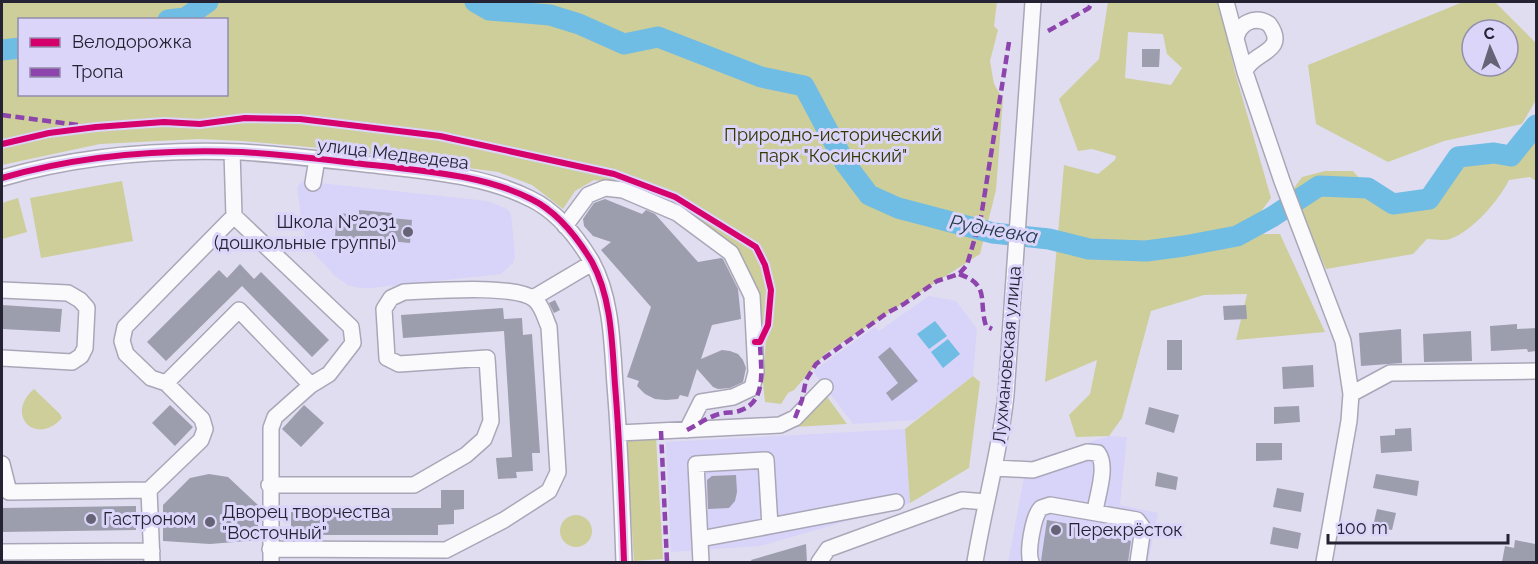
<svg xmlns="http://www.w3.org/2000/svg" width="1538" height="564" viewBox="0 0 1538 564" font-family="Raleway,sans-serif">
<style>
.built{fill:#d8d3f8}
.green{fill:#cdce9a;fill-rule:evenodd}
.water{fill:#6fbce4}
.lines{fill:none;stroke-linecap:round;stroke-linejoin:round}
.river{stroke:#6fbce4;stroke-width:21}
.building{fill:#9c9dad}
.minor-casing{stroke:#a9a7b7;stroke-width:18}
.minor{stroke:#fafafd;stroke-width:15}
.quiet{stroke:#8e44ad;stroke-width:4.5;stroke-dasharray:9 4.5;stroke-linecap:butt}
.cycleway-casing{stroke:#dad5f9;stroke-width:10}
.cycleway{stroke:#d6006c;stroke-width:6}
.poi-dot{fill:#666376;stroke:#dad5f9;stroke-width:2}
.labels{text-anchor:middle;stroke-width:6;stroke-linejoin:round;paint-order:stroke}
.park-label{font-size:18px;fill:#353600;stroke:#dad5f9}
.street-label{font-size:18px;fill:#252233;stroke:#dad5f9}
.poi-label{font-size:18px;fill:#252233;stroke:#dad5f9;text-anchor:start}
.water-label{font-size:20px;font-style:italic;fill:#243b48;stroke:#dad5f9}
</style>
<rect width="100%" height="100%" fill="#e0ddf1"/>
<path class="built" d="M302 181 487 201 507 209 511 214 515 257 513 263 501 274 371 288H359L348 285 335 276 309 248 302 225 297 187Z
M929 296 956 301 977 329 973 376 915 420 853 424 813 371 875 327 879 331Z
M905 429 910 503 760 546 671 552 666 442Z
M1109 436 1127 437 1120 505 1158 513 1148 562H1008L1027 462Z"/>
<path class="green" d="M2 2H997L994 26 998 30 990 61 994 84 1003 99 996 190 980 254 826 353 794 390 788 393 781 404 765 402 763 383 766 336 749 275 627 184 594 180 575 191 563 209 532 185 498 172 331 149 242 141 199 139 100 144 2 165ZM20 20H226V94H20Z
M1108 2H1219L1235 72 1271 198 1256 218 1211 234H1280L1325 332 1236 340 1247 294 1204 295 1151 311 1122 418 1109 436 1076 437 1069 415 1090 394 1097 360 1045 382 1064 165 1098 174 1115 160 1116 156 1092 149 1078 151 1059 99 1099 59ZM1128 32 1163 34 1167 54 1182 68 1171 85 1125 78Z
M1463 2H1495L1536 43V100L1522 124 1444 141 1388 162 1316 124 1308 65ZM1472 30H1508V66H1472Z
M1536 142V181L1530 177 1509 180C1499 200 1473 231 1450 239 1444 241 1434 239 1427 239L1413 254 1326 269 1303 218 1294 188 1302 177 1325 171H1353L1368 188 1393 204 1429 199 1458 157 1494 153 1511 156Z
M122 181 133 241 41 258 30 198Z
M18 198 27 232 2 239V203Z
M973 376 980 382 969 468 910 503 905 429Z
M34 389 60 414 62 418C36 447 4 415 34 389Z
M825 394 847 424 793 427Z
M656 437 663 559 634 561 626 439Z
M560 531a16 16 0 1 1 32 0a16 16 0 1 1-32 0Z"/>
<path class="water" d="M935 321 947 336 929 349 917 334Z
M948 339 960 354 943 368 931 352Z"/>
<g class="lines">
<path class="river" d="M475 2 489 10 550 15 579 24 624 44 658 37 761 77 804 86 845 163 869 195 898 208 993 233 1049 239 1089 249 1146 251 1184 246 1237 236 1272 217 1319 186 1368 188 1393 204 1429 199 1458 157 1494 153 1511 156 1536 125
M168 20 185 18 208 2
M2 50 20 48"/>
</g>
<path class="building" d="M1142 49H1160L1159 67H1142Z
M605 199 642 214 646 210 655 214 698 262 721 258 723 259 738 289 741 319 712 325 701 359 722 350 730 351 738 354 743 360 746 368 743 382 730 388 718 389 713 387 697 369 688 397 680 395 678 399 666 400 655 399 645 394 637 386 639 381 627 377 651 307 601 250 611 242 593 236 584 226 583 219 594 203Z
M359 210 392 213 391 218 412 220 410 243 379 240V243L367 242V239L335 237 337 213 359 215Z
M240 264 254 279 261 272 329 340 312 357 242 286 166 361 147 342 219 270 227 278Z
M555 300 560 310 554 313 549 303Z
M2 305 62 309 60 332 2 329Z
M1246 305 1247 319 1224 320 1223 306Z
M503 308 504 319 522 318 523 335 532 334 540 453H532L533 471 516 472 517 478 498 479 496 458 512 457 504 331 403 338 401 315Z
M1517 324V329L1536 328V351L1528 352 1527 349 1491 351 1490 326Z
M1401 329 1402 363 1361 366 1359 333Z
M1471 331 1472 361 1424 362 1423 334Z
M1167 340H1182V370H1167Z
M890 347 918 381 892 401 886 393 898 383 878 357Z
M1313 365 1314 387 1283 389 1282 367Z
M170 405 193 427 175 446 152 423Z
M304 405 324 423 301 447 282 429Z
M1299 406 1300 422 1274 424V407Z
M1149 407 1179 415 1174 433 1145 424Z
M1411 428 1412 451 1381 453 1380 436 1395 435V429Z
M1256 443H1282V460L1256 461Z
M1157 472 1178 477 1176 490 1155 486Z
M209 474 228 477 258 505V540L210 544 163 541V505L190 478Z
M1376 474 1419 481 1417 496 1373 488Z
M736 475 737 492 735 501 729 508 708 509 707 480 712 476Z
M1277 488 1304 493 1301 512 1273 507Z
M441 490H464V509L454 510V524L438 525V535H291V508H441Z
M136 506V530L2 532V508Z
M1377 509 1396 513 1392 530 1373 526Z
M1047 520 1119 533 1118 538 1131 541 1128 562 1041 561Z
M1273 527 1301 533 1298 549 1270 544Z
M1515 540 1535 544 1536 562H1502L1505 546 1514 548Z
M806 544 807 562H752L751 560Z"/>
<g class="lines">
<g class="minor-casing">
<path id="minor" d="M1226 2 1245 72 1282 181 1343 341 1351 394 1349 421 1324 562
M1236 40C1238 23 1255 15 1269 24 1290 53 1250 52 1245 72
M232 152 234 216 351 327 353 343 329 374 311 385 275 417 271 428V562
M2 178C78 156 162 149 242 152 289 155 335 161 382 166 432 172 486 176 531 199 558 212 577 237 592 262 612 299 612 344 615 385 620 444 622 503 624 562
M313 183 317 159
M565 226 588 195 605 188 623 190 677 213 731 253 752 296 756 372 752 388 733 397 701 402 687 430
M2 290 68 293 80 300 87 308 85 348 81 356 72 362 2 358
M533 298 592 263
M166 383 239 310 311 385
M1351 394 1390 373 1536 371
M619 433 780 425 795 418 825 387
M2 464 9 492 149 490
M995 468 1033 470 1087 452 1098 453C1108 467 1097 495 1095 512
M269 485H414L466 455 484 439 491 421 487 358 399 364 387 358 384 309 391 298 404 292C431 291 514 284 534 299 542 305 545 318 549 327L558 472 549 491 504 520 446 550 270 549
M770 526 896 502
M700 539 770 526 766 460 696 464 701 562
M2 552 152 551
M152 562 149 490 201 440 205 429 202 419 166 383 151 378 126 354 122 341 125 327 234 216
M819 562 828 549 962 500 986 502
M975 562C984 506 1000 452 1006 395L1033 2
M1031 562C1027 552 1033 516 1041 508L1050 505 1137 520 1143 528 1138 562"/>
</g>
<use href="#minor" class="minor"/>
<path class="quiet" d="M1048 31 1089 8 1092 2
M2 115 78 125
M959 274C991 285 978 301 986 326L992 329
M795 418 802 400 806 380 816 364 887 313 904 304 937 281 959 274 967 265 981 217 1009 42
M687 430C697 425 707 418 716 415 724 412 732 413 739 411 769 402 760 365 760 342
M661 431 667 562"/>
<g class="cycleway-casing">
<path id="cycleway" d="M2 144 49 133 96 127 164 122 200 124 245 118 300 119 440 136 614 174 675 197 756 247 765 265 771 290 768 325 760 342H755
M2 178C78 156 162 149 242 152 289 155 335 161 382 166 432 172 486 176 531 199 558 212 577 237 592 262 612 299 612 344 615 385 620 444 622 503 624 562"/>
</g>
<use href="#cycleway" class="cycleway"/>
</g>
<g class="poi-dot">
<circle cx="408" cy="232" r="6"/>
<circle cx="91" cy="519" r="6"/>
<circle cx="210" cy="522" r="6"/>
<circle cx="1056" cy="530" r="6"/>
</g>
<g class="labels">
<g class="park-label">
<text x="833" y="141">Природно-исторический<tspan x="833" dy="21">парк "Косинский"</tspan></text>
</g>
<g class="street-label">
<text transform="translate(393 154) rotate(7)" y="6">улица Медведева</text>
<text transform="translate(1007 355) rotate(-85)" y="6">Лухмановская улица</text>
</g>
<g class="poi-label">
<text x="396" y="228" text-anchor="end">Школа №2031<tspan x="396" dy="21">(дошкольные группы)</tspan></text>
<text x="222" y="518">Дворец творчества<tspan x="222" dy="21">"Восточный"</tspan></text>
<text x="103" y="525">Гастроном</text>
<text x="1068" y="536">Перекрёсток</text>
</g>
<g class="water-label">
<text transform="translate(994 229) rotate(10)" y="7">Рудневка</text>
</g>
</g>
<rect width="1538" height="564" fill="none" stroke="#252233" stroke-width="6"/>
<rect x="18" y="18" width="210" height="78" fill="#dad5f9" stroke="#928daa" stroke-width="1.5"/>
<rect x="30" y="38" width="30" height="9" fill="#d6006c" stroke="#928daa" stroke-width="1.5"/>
<text x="72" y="48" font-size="18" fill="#252233">Велодорожка</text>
<rect x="30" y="68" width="30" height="9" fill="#8e44ad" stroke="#928daa" stroke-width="1.5"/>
<text x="72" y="78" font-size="18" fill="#252233">Тропа</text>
<g transform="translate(1490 48) rotate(357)"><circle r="28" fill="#dad5f9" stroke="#928daa" stroke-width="1.5"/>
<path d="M0-4.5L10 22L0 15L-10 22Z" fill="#666376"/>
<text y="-9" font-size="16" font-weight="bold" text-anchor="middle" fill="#252233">С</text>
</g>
<path d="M1328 534v9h180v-9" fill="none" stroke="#252233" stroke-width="3"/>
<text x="1337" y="534" font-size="18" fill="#252233" stroke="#dad5f9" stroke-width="4.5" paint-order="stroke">100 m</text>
</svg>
